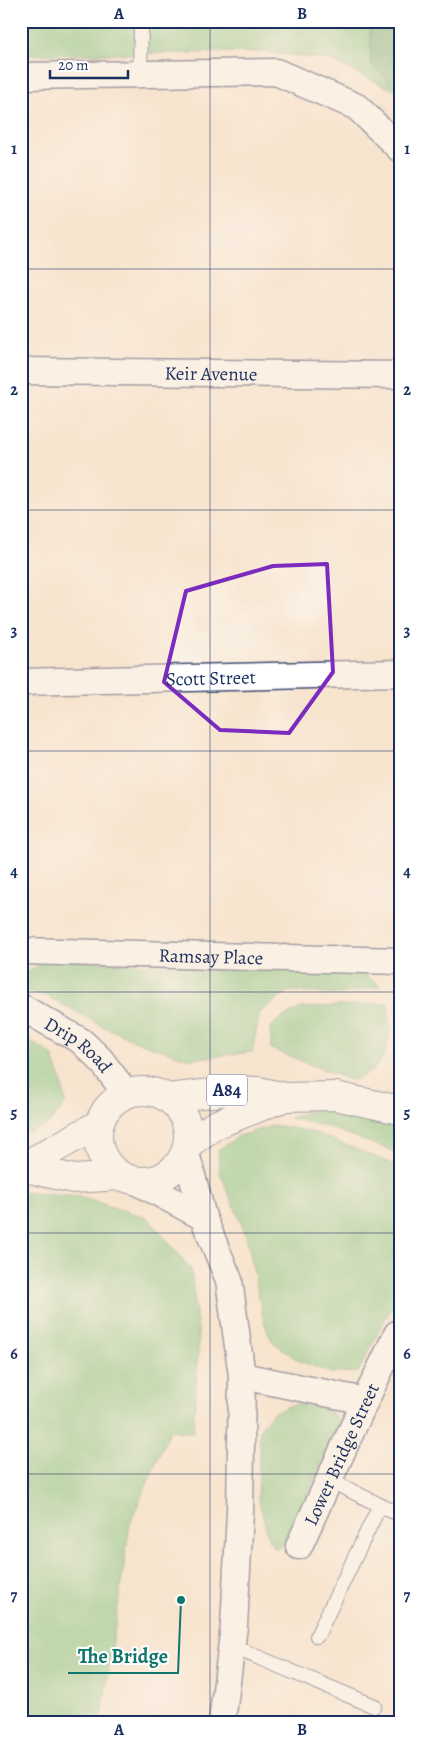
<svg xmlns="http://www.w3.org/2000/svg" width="421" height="1743" viewBox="0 0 421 1743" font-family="Alegreya,serif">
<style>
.green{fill:#7dc784;stroke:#4c7b71}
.forest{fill:#66ac72;stroke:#406e68}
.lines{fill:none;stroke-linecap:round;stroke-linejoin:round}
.service-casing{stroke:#3c4a6f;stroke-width:16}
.minor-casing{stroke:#3c4a6f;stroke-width:29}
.primary-casing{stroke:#3c4a6f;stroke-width:30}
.service{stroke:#fff;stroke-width:14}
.minor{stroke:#fff;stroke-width:26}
.primary{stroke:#fff;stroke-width:28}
.marked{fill:none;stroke:#7b2cbf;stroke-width:4;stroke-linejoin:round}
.grid{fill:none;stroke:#1b2f5e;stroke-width:1;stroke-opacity:0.55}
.labels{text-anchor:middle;stroke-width:4;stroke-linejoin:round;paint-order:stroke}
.shield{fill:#fff;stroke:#5f6d8e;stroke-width:1}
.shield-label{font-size:18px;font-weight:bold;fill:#1b2f5e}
.street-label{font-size:19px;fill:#1b2f5e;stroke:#fff}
.leader{fill:none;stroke:#0f766e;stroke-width:2}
.callout-dot{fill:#0f766e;stroke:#fff;stroke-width:2}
.callout-label{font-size:20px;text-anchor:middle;font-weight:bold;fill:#0f766e;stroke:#fff;stroke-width:4;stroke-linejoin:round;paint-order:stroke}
.neatline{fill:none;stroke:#1b2f5e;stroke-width:2}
.grid-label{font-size:16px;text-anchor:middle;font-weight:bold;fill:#1b2f5e}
</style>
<rect width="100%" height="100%" fill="#fff"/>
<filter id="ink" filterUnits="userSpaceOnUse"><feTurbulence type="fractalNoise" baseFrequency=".02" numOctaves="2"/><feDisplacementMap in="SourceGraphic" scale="10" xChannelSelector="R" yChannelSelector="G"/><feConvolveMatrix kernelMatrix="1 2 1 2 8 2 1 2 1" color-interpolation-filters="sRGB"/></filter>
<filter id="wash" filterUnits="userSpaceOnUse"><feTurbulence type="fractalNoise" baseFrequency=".0096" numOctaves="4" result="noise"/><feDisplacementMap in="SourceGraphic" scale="20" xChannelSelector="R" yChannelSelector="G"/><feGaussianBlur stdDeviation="1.12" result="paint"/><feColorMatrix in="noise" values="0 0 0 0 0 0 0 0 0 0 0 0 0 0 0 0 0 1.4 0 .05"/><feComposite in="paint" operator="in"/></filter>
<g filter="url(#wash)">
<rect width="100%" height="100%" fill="#f7e4ce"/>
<path class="green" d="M21 21H370L371 64 400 93 330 60 264 52 21 55Z
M48 960 361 972 381 986 341 994 289 991 260 1012 252 1052 190 1059 141 1043 100 1025 49 997 21 989V975Z
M388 1003 390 1032 384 1055 372 1071 352 1081 271 1049 270 1028 278 1020 301 1008Z
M21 1034 52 1055 61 1079 66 1103 49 1124 28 1133 21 1128Z
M319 1108 370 1112 400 1124V1154L328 1127 290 1118Z
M275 1125 313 1132 400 1167V1308L390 1310 358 1372 331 1373 299 1361 272 1341 264 1322 246 1235 220 1173 218 1150 239 1136Z
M21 1192 80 1197 148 1218 191 1269 199 1340 193 1433 170 1430 130 1524 101 1722H21Z
M294 1404 326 1407 341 1423 286 1542 275 1549 269 1541 258 1498 260 1428 273 1413Z"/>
<path class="forest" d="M370 21H400V93L371 64Z"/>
</g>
<g filter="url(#ink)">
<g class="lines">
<g class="service-casing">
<path id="service" d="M140 74 141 21
M329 1480 400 1515
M317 1636 380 1505
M231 1646 374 1706"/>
</g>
<g class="minor-casing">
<g id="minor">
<path d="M21 76 276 72 357 107 400 149"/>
<path id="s1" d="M21 371 400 375"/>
<path id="s2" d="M21 682 400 673"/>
<path id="s3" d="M21 951 400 961"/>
<path id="s4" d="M21 1007 81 1041 100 1059 126 1093"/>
<path d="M186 1153 203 1217 229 1280 242 1376 240 1512 234 1626 222 1722"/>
<path d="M138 1182 203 1217"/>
<path d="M242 1376 365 1401"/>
<path id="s5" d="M299 1546 365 1401 397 1334"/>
</g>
</g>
<g class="primary-casing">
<path id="primary" d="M98 1136a45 45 0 1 1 90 0a45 45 0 1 1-90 0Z
M168 1098 237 1090 258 1091 285 1097 335 1096 400 1110
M187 1145 215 1125 285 1097
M21 1167 74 1179 121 1176
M22 1167 99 1124"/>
</g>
<use href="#service" class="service"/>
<use href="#minor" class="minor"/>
<use href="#primary" class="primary"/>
</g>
</g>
<path d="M0 0H421V1743H0ZM327 564 333 672 289 733 220 730 164 682 186 591 273 566Z" fill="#f7e4ce" fill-opacity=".55" fill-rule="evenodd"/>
<path class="marked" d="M327 564 333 672 289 733 220 730 164 682 186 591 273 566Z"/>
<path class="grid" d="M210 21V1722M21 269H400M21 510H400M21 751H400M21 992H400M21 1233H400M21 1474H400"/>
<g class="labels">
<rect class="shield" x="207" y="1074.5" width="40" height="31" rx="4"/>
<g class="shield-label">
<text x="227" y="1096">A84</text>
</g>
<g class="street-label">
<text dy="7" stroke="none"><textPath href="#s1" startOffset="190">Keir Avenue</textPath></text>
<text dy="7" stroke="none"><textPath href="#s2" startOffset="190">Scott Street</textPath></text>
<text dy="7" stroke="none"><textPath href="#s3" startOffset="190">Ramsay Place</textPath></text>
<text dy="7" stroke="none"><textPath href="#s4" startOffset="69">Drip Road</textPath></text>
<text dy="7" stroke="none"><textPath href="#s5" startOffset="101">Lower Bridge Street</textPath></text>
</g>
</g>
<path class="leader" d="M181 1600L178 1673H68"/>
<circle class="callout-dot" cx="181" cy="1600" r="5"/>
<g class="callout-label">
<text x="123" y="1663">The Bridge</text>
</g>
<rect width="421" height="1743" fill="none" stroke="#fff" stroke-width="55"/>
<path d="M50 70v8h78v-8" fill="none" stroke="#1b2f5e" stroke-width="2.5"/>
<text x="58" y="70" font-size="15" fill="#1b2f5e" stroke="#ffffff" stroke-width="4" paint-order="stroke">20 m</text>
<rect x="28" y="28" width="366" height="1688" class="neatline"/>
<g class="grid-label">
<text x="119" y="19">A</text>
<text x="302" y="19">B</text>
<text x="14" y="154">1</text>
<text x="407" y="154">1</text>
<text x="14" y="395">2</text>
<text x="407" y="395">2</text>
<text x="14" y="636">3</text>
<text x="407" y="636">3</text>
<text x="14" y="877">4</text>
<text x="407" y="877">4</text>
<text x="14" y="1118">5</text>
<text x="407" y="1118">5</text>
<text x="14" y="1359">6</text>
<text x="407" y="1359">6</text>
<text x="14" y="1601">7</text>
<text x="407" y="1601">7</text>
<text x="119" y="1735">A</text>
<text x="302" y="1735">B</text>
</g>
</svg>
